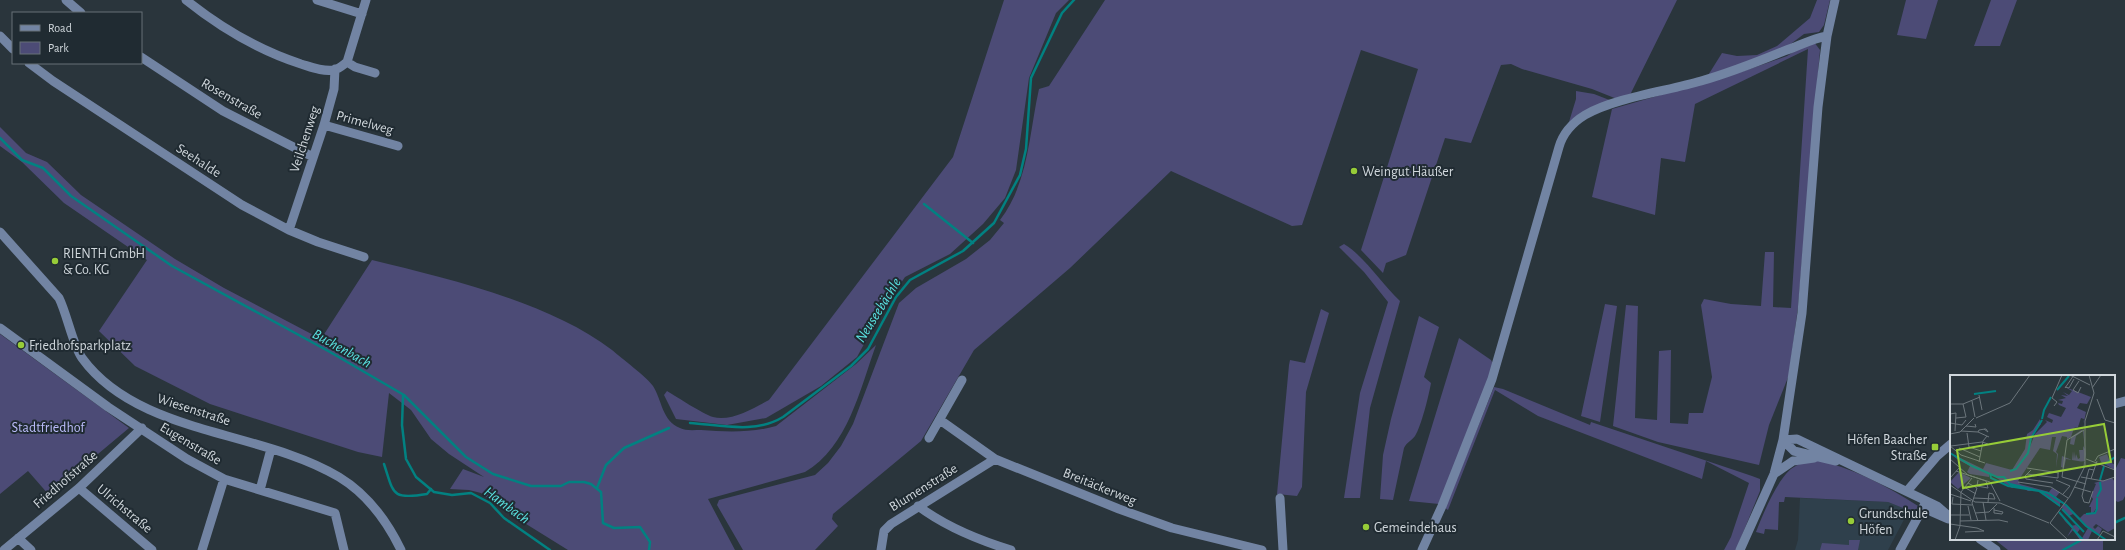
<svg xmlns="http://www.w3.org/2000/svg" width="2125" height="550" viewBox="0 0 2125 550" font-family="'Alegreya Sans',sans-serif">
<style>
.built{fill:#2f404c}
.green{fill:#4c4b76}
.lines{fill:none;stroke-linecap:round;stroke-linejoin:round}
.stream{stroke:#028181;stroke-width:2.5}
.minor{stroke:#7284a3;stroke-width:9}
.poi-dot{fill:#97cc38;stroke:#202b32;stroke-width:1.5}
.labels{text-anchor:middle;stroke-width:4;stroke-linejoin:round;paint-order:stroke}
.street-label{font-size:14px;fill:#d0d7dc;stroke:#202b32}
.poi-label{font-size:14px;fill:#d0d7dc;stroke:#202b32;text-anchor:start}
.park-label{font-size:14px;fill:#bbbcfa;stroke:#202b32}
.water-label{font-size:15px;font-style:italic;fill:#5ae2e1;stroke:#202b32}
.inset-river{fill:none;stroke:#028181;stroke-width:2}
.inset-road{fill:none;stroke:#6c767c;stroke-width:1}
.view{fill:#97cc38;fill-opacity:0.15;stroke:#97cc38;stroke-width:2}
.inset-edge{fill:none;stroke:#d0d7dc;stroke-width:2}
</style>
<rect width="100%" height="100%" fill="#2a353c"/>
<path class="built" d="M1800 498 1888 502 1909 510 1888 550H1795L1798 540Z"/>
<path class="green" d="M1004 0H1069L1056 13 1029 78 1016 170 1005 198 983 224 950 254 905 277 882 311 857 357 821 386 766 418 727 425 676 419 664 395 667 391C679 398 701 413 713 417 731 422 754 408 769 400L953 157Z
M1105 0H1677L1629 97 1617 99 1592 89 1522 69 1511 64 1501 65 1471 143 1445 138 1406 255 1386 263 1383 273 1361 250 1418 69 1361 50 1302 225 1292 226 1171 171 1070 268 974 350 921 441 833 514 832 519 838 526 815 550H743L717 505 719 500 815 475 828 463 841 446 853 424 899 303 916 288 966 259 990 240 1004 223 1000 220C1029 182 1029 133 1039 89L1049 86Z
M1817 0H1830L1824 25 1819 32 1804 34 1784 49 1707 77 1722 53 1737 56 1757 55 1777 46 1810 18Z
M1906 0H1938L1926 39 1897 35Z
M1991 0H2017L2000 46H1974Z
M1814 42 1820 50 1798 307 1789 375 1769 425 1759 465 1658 442 1613 426 1626 305 1638 306 1635 418 1657 420 1659 351 1671 350 1670 423 1688 424 1689 413H1703L1712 377 1701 305 1704 299 1731 304 1761 306 1765 252H1774L1773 307 1791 308 1808 49 1695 104 1685 162 1661 158 1655 215 1592 197 1612 109 1744 71 1787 56 1808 43Z
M1576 91 1594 94 1612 101 1569 122 1576 99Z
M0 127 26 153 47 162 81 195 175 259 224 288 321 339 372 260C449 279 549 302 612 350 621 358 647 377 653 386 662 400 662 421 680 428 685 431 694 430 701 430 726 432 751 433 776 426L856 364 876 345C860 389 848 447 805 472L708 499 735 550H568L505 511 481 493 469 490 450 489 463 469 484 477 449 454 431 439 411 410 389 393 382 457 358 452 210 404 135 366 99 331 147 260 64 203 22 162 0 146Z
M1344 244C1364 256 1382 284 1400 301L1370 408 1360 498H1344L1360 393 1388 302 1364 272 1339 247Z
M1605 304 1617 306 1600 422 1581 416Z
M1321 309 1329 313 1306 392 1302 487 1297 496 1277 494 1289 365 1290 360 1305 363Z
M1419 316 1439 327 1424 377 1431 383C1429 395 1421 427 1415 436 1411 441 1407 442 1404 448L1393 500 1380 499 1383 455 1391 419Z
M0 334 129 428 49 495 28 471 0 494Z
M1459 338 1491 360 1494 366 1439 504 1409 501Z
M1494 387 1503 389 1590 425 1591 422 1752 476 1760 479V491L1736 550H1724L1731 537 1749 483 1706 461 1702 479 1538 416 1495 390 1448 510 1445 508Z
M2121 458 2125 459V496L2123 500 2118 502 2114 500V472Z
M1814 459C1853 468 1885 485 1918 506L1914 514 1908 510 1888 502 1785 497 1784 502H1779L1778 530 1765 529 1764 534 1756 532C1762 516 1779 475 1794 467 1800 463 1808 461 1814 459Z
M1994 539H2103V550H2008Z
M1849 540H1860L1858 550H1820L1822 543 1849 545Z"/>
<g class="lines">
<path class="stream" d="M0 138 22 160 43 168 71 196 172 266 330 352 404 395 466 457 493 474 531 486H561L569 482H584L591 484 601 492 603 523 614 528 640 527 650 542 649 550
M924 204 973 243
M403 396 402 425 406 459 416 477 434 492 452 495 471 493 490 503 504 518 550 550
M690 423C721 425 755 434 783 417L851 366 868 349 896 297 910 280 963 251 994 223 1020 175 1026 149 1031 78 1062 13 1074 0
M384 464C394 494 391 500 427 494L431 489
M597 488 606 465 624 448 669 428
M2114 523 2125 518
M2063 550 2083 539"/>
<path class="minor" d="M66 0 81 13
M186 0C221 28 258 50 301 64 311 67 323 72 334 70 339 69 343 65 347 62L366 0
M317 0 362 14
M0 36 13 49
M141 57 223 111 313 157
M347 62 355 67 375 73
M29 63 53 81 242 205 289 230 318 242 364 257
M324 125 398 146
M289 230 324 125 334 89 335 69
M0 232 59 298C67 314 73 346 82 358 138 435 261 430 339 477 367 494 387 521 401 550
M0 328 108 407 187 459 224 479 335 513 344 550
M2114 404 2125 401
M940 420 995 459 1119 509 1172 528 1262 550
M929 438 962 380
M1783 440 1797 439 1937 506 1951 518
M1783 440 1794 451 1836 461
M1774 474 1793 461 1814 458
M79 488 152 550
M260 490 271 449
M1908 490 1937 456 1951 444
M1280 498 1283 550
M1926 502 1932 512 1948 519
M918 506C946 527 978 540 1011 550
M18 538 31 550
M1980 539 1996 550
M4 550 79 488 142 428
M202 550 224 479
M881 550 884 531 891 524 995 459
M1422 550 1442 506 1492 379 1559 147C1563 133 1572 123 1585 115 1614 98 1667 91 1701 81 1729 73 1757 62 1784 51 1799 46 1811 39 1827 36
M1740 550 1774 474 1783 440 1802 313 1818 107 1827 36 1835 0
M1900 550 1926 502"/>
</g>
<g class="poi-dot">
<circle cx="1354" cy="171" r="4"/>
<circle cx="55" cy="261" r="4"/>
<circle cx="21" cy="345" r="4"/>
<rect x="1931" y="443" width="8" height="8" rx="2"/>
<circle cx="1851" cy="521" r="4"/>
<circle cx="1366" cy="527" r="4"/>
</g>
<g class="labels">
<g class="street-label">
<text transform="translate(232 98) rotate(30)" y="5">Rosenstraße</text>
<text transform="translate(365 122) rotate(15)" y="5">Primelweg</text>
<text transform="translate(304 139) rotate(-72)" y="5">Veilchenweg</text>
<text transform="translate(199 160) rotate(33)" y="5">Seehalde</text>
<text transform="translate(194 409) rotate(18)" y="5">Wiesenstraße</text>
<text transform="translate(191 443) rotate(31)" y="5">Eugenstraße</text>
<text transform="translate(65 479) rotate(-41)" y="5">Friedhofstraße</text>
<text transform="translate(1100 486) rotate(22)" y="5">Breitäckerweg</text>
<text transform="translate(923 487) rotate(-32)" y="5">Blumenstraße</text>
<text transform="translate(125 508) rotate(40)" y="5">Ulrichstraße</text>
</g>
<g class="poi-label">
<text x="1362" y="176">Weingut Häußer</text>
<text x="63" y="258">RIENTH GmbH<tspan x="63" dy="16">&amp; Co. KG</tspan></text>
<text x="29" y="350">Friedhofsparkplatz</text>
<text x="1927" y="444" text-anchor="end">Höfen Baacher<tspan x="1927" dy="16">Straße</tspan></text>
<text x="1859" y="518">Grundschule<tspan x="1859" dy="16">Höfen</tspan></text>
<text x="1374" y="532">Gemeindehaus</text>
</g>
<g class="park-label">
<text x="48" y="432">Stadtfriedhof</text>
</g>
<g class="water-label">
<text transform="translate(878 310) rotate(-58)" y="5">Neuseebächle</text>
<text transform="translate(342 348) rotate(29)" y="5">Buchenbach</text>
<text transform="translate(507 505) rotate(36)" y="5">Hambach</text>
</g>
</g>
<g transform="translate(1950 375)">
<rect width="165" height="165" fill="#2a353c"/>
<path d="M115 12 141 22 137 29 130 28 127 33 136 37 132 56H134L136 79 135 86H131L135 87 133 94 134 87 116 84 114 93 111 92 112 81 122 85 123 76 124 85V76L125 84 126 79 128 84 130 83 129 75H133V71L135 74 133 56 126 61 124 70 120 69 121 62 117 64V62L112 61 106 77 108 79 106 93 107 79 103 76 106 62H102L100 75 90 73 68 106 70 109 99 117 102 113 107 116 110 117 106 122 113 127 110 128V132L89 116H78L70 111 62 113 39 98V102L20 99 17 97 20 91 7 84 0 78 33 94 36 88 62 95 75 74 77 59 83 55 90 44 91 49 80 63 79 74 85 59 97 47 95 45 102 48 103 45 97 42 99 38 111 42 116 33 109 30 108 28 112 29 113 26 108 25 116 23 111 20 118 21 113 17 119 20 122 16ZM131 43 134 44 133 54 121 62 124 53 128 52ZM157 79 160 87 165 90V95L151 87 149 82ZM9 97 21 103 8 114 0 107ZM162 103 165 107V153L158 157 146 149 143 152 145 154 148 151 152 154 149 160 142 156 138 165H130L123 155 117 162 122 153 115 146 109 136 120 151 126 150 130 154 127 158 132 163 138 153 123 139 119 141 112 133 114 128 130 143 134 139 144 138 148 134V131L143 138H141V132H139L143 124 141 121 146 109 144 108Z" fill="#4c4b76" fill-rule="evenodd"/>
<path class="inset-river" d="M107 15 119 1M24 19 46 16M92 44 94 35 101 22M0 78 22 91 47 102H54L60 109 98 118 116 130 136 151 156 165M155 89 165 82M60 96 66 94 78 78 81 63 92 45M40 99 41 103 58 111 89 116 110 131M150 105 154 91M147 122 151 114 150 107M112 134 134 157M109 137 123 153M136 139 145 138 147 134V123M123 154 133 165"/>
<path class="inset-road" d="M120 0 140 10M129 6 123 15 128 18 131 12M115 12 119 13 124 4M115 13 124 0M142 13 151 0M29 20 32 35M147 24 155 45 165 48M22 26 25 42M0 29H13L30 22M104 31 107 27 102 23 112 0M0 39 6 38 5 56M6 43 16 42 13 29M26 43 60 28 80 0M0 48 12 50 16 45M16 51 26 52 25 49M11 56 28 57 39 62M28 57 29 55 35 54H36L38 57 34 54M17 58 19 72 31 76M0 59 10 57 24 43M0 71 11 80 35 88M1 71 32 67 38 69M9 73 30 82M0 84 18 100 40 107 50 126M136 84 165 95M145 86 148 81 165 74M29 87 33 66 37 61M77 93 109 98M81 95 75 101 76 104 103 108M6 96 36 106 38 113 27 111 28 105M77 99 108 103V98M112 102 117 65 134 55M112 102 136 109M131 102 153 106 165 102M0 103 10 92M141 104 147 86M106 105 120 111 113 119M68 107 101 112 118 123M18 108 27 113 22 128 28 146M0 110 25 127 50 128M14 112 26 119M124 112 141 117M143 116 139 128 134 127 132 121 137 101 139 94 144 95M0 119 21 126M3 122 2 129 22 130M24 123 45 124M33 127 36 145M38 127 39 118 43 119 45 124M50 128 99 148M18 131 21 145M44 133V138L52 139 53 137 44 135M25 138 39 137 47 129M0 140H19M10 146 49 145 58 147M100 148 120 121 135 91V46L144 18 139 0M100 148 118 165M0 149 27 153 34 156M15 157 34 156M5 165 10 151 11 117 22 103M147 165 153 156 165 162"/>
<path class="view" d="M154 49 161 87 13 113 7 75Z"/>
<rect width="165" height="165" class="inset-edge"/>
</g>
<rect x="12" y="12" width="130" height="52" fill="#202b32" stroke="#667076"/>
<rect x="20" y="25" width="20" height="6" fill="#7284a3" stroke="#667076"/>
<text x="48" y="32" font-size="12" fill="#d0d7dc">Road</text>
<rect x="20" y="42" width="20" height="12" fill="#4c4b76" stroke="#667076"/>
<text x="48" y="52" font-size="12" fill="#d0d7dc">Park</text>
</svg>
